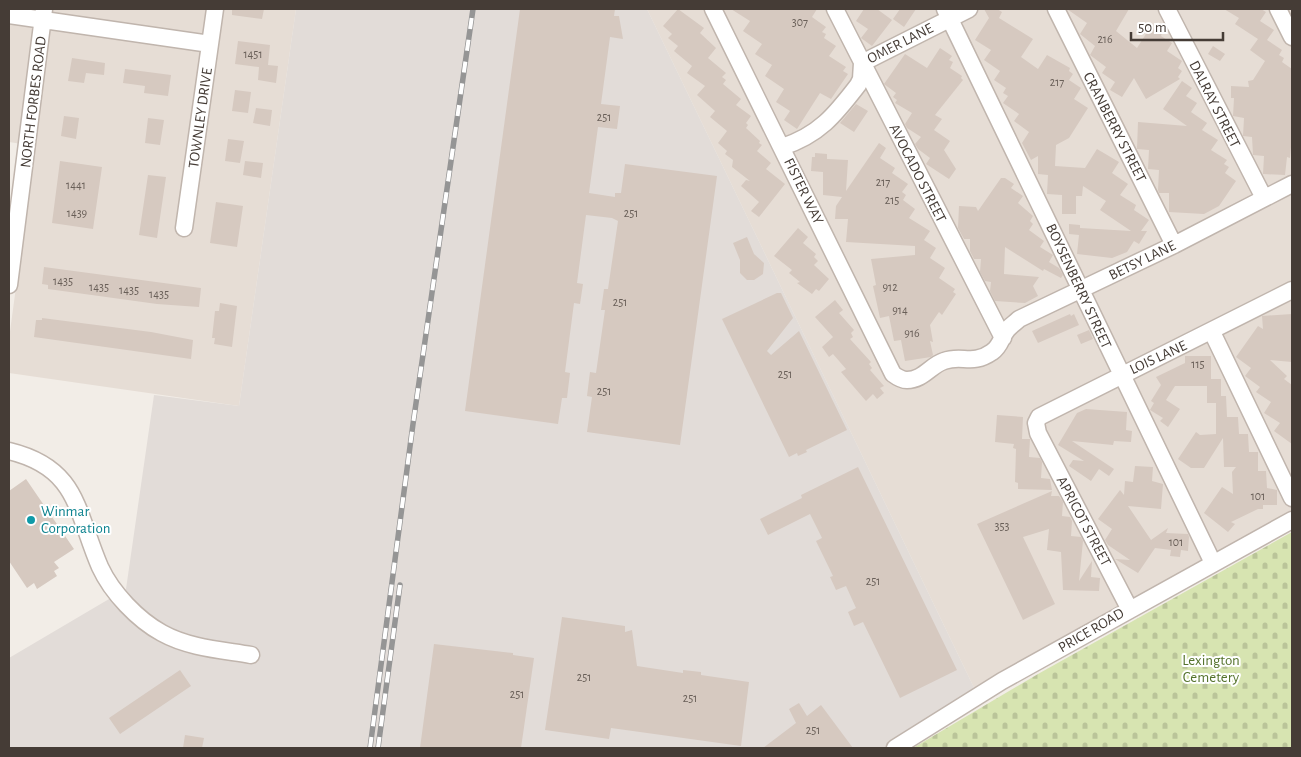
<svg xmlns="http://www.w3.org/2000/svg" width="1301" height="757" viewBox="0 0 1301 757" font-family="'Alegreya Sans',sans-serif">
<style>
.residential{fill:#e6ddd5}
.industrial{fill:#e2dcd8}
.cemetery{fill:url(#cemetery-stones)}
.building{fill:#d6c9c0}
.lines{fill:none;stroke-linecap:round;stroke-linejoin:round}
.minor-casing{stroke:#c0b5ad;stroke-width:19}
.minor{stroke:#fff;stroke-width:16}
.rail-casing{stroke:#959595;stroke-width:5.5}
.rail{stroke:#fff;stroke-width:4;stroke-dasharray:11;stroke-linecap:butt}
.culture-dot{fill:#0f9aa8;stroke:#fff;stroke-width:2}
.labels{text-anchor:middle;stroke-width:4;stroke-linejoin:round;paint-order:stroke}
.number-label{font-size:12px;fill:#695f58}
.street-label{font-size:15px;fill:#453c36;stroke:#fff}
.culture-label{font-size:15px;fill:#0d838f;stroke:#fff;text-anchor:start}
.park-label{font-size:15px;fill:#55732d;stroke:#fff}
</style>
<defs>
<pattern id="cemetery-stones" width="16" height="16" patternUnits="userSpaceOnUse" patternTransform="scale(1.25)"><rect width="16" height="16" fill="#d7e4b1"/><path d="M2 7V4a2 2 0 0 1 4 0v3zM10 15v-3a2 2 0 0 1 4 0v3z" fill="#bac499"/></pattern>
</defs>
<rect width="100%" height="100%" fill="#f2ede7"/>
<path class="residential" d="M9 9H296L239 406 9 373V339L35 146 9 142Z
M647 9H1292V525L978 696Z"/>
<path class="industrial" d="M296 9H647L978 696 896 748H9V658L126 589 154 395 239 406Z"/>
<path class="cemetery" d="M1292 532V748H913L1038 674Z"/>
<path class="building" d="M232 9H264L262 19 232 15Z
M520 9H615L614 16H619L623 39 610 37 601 104 620 106 617 129 598 127 589 193 615 197V193H621L625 164 717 176 680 445 587 432 592 397 587 396 590 372 596 373 605 310H601L604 289H608L618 221 612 218 586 215 577 283 583 284 580 304 574 303 565 372 570 373 567 398H562L558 424 465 411Z
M678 9 704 28 700 33 716 48 708 58 726 73 722 77 726 80 723 84 741 99 736 105 751 116 746 123 748 125 746 128 760 141 759 143 762 145 757 151 771 163 766 169 785 184 759 217 751 211 759 202 741 186 746 180 750 181 732 167 733 160 725 154 727 151 718 143 727 131 710 117 715 111 697 95 705 86 687 73 692 66 674 51 678 46 668 38 672 34 663 26Z
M731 9H817L812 17 826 27 822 32 826 34 824 38 836 46 829 56 846 67 843 71 848 74 831 99 820 93 797 129 784 120 790 111 776 102 784 89 765 76 772 65 755 54 762 44 743 31 750 21Z
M864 9H877L892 20 872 46 861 38 868 29 856 21Z
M900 9H916L904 27 893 19Z
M984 9H997L1002 12 999 18 1033 39 1021 57 1038 69 1047 55 1070 68 1069 71 1073 74 1069 80 1081 88 1074 99 1088 108 1069 138 1056 145 1055 166 1085 168 1097 149 1119 162 1112 173 1128 184 1120 195 1136 205 1134 210 1149 220 1141 231H1147L1139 244 1134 241 1127 252 1112 258 1077 254 1079 235 1069 234V224L1080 225V228L1131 231 1100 210 1106 201 1083 186 1082 196H1076V214H1062V195L1047 194 1048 175 1038 174V156L1031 160 1022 143 1029 132 1014 121 1019 114 1003 103 1008 96 1003 93 1006 88 994 80 1000 71 984 60 991 50 975 40 989 18Z
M1067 9H1129L1116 31 1137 48 1151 26 1162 33 1161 36 1172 43 1167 51 1182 61 1178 68 1182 71 1178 77 1180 79 1146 99 1134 78 1122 97 1110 90 1115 82 1102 73 1106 67 1090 55 1095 46 1080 34 1087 23Z
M1224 9H1261L1266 12 1260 21 1274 30 1267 40 1282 50 1279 55 1284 58 1282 62 1292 69V136L1290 158 1287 157 1285 175 1263 174 1264 156 1253 155 1252 137 1243 136 1244 118 1233 116 1234 98H1231V86L1249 87 1248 81 1253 80 1265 61 1250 50 1258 39 1235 24 1239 18Z
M238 41 270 45 268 65 278 66 276 83 258 80 259 67 235 64Z
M1213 46 1225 54 1220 61 1208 54Z
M940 48 952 56 949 60 953 62 950 68 962 76 961 78 963 80 935 115 942 119 934 130 950 141 944 150 956 169 949 179 926 164 930 158 918 149 915 144 921 137 907 128 905 124 912 113 895 103 897 100 893 97 896 93 884 84 905 54 927 68Z
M72 58 105 63 104 75 86 73 84 83 68 81Z
M125 69 171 75 168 96 144 93 145 86 123 83Z
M1182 81 1192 88 1186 96 1197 103 1191 112 1207 123 1202 130 1218 140 1211 150 1227 160 1224 164 1229 167 1225 173 1236 181 1219 206 1204 214 1169 212V193H1159L1158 190 1159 170 1148 169 1149 150 1137 149 1138 122 1187 126 1163 109Z
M235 90 251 92 248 113 232 111Z
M856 104 868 111 854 132 840 123Z
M256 108 272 110 270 126 253 123Z
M64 116 79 118 76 139 61 136Z
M148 118 164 120 160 145 145 143Z
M228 139 244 141 240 163 225 161Z
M879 143 886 148 880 158 895 168 892 173 908 184 902 192 906 195 903 200 915 209 909 218 930 231 924 240 936 248 930 258 945 268 939 278 955 289 953 292 956 294 942 315 939 312 930 325 933 342 930 341 933 355 931 357 905 361 901 340 894 341 889 316 880 318 873 286 876 285 871 259 915 255V246L846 242 848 219H835L836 206 842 197 823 195V172L811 171 812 157H815V153L827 154V159L848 160 846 191Z
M60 161 102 167 93 229 52 223Z
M245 161 263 163 261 178 243 175Z
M148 175 166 177 157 238 139 235Z
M1001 178H1005L1014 184 1011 188 1023 196 1018 203 1033 216 1030 221 1033 224 1029 230 1044 241 1040 247 1053 255 1049 262 1059 268 1063 275 1061 278 1044 269 1043 271 1005 247 1004 274 1039 277 1033 286 1038 296 1025 303 995 301 990 291 991 282 985 281 980 272 981 259H974L970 251V239H964L958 228 959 206 976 207 978 211Z
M216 202 243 206 237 247 210 243Z
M798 228 808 237 803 243 816 254 814 257 818 261 814 265 829 279 819 291 816 289 812 294 797 283 800 282 789 273 792 270 774 256Z
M747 237 754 254 764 263 763 274 754 280H747L740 273V260L733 243Z
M44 267 201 288 199 307 157 304 48 289V285L42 284Z
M777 293H781L793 318 767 351 771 355 799 331 847 430 806 450 807 452 798 456 797 453 789 457 722 319Z
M835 300 843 310 839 313 854 330 851 333 853 337 850 339 871 362 869 364 872 368 870 370 884 386 880 388 884 393 877 399 873 394 866 401 841 372 846 369 833 354 829 357 822 347 833 337 815 317Z
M220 303 237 306 232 347 214 344 215 338H212L215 311H219Z
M1070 314 1071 316 1074 314 1079 325 1038 343 1032 331Z
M1292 314V362L1270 360 1287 376 1284 379 1292 385V444L1274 431 1280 423 1264 413 1271 402 1256 392 1260 387 1245 376 1251 368 1236 357 1258 326 1263 329 1262 316Z
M42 318 151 332 193 340 191 359 34 337 36 320H42Z
M1089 330 1093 339 1081 344 1077 335Z
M1185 356H1211V379H1221V396H1226L1227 417H1238L1239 434H1248L1249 452H1258V471H1266L1267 488 1277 490V505H1263V509H1258L1231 522 1235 524 1228 532 1204 513 1222 487 1233 494 1232 472 1236 467H1224L1223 438 1204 468H1191L1178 459 1196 432 1200 435 1216 434V403H1207V386H1175L1166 400 1180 409 1168 427 1160 421 1163 418 1150 410 1154 403 1151 401 1161 385 1156 377 1185 363Z
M1086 409 1127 412 1126 430 1132 431 1131 442 1114 441 1113 445 1072 441 1114 469 1109 476 1099 469 1091 481 1069 466 1073 460 1084 461 1058 445 1077 413Z
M997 415 1023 417 1022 439H1030L1029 457 1040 458 1042 462 1041 478 1050 479 1052 490 1018 489V483L1015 482 1016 449 1013 448 1014 444 995 442Z
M1135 466 1153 467 1152 481 1163 484 1161 509 1128 506 1151 540 1168 528 1166 533 1188 534 1189 537 1188 551 1181 550 1180 557 1170 556 1171 550 1155 548 1138 573 1115 559 1130 560 1108 545 1105 540 1112 529 1098 519 1120 490 1124 495 1125 481 1133 482Z
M858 467 957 670 900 698 863 622 854 626 848 612 856 608 846 586 836 590 830 577 833 576 816 541 822 538 810 514 768 535 760 519 802 498 801 495Z
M26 479 74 549 54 562 59 568 54 571 57 576 37 589 34 583 27 588 9 561V491Z
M1052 491 1051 496H1059L1063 502 1062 516 1070 517 1072 521 1071 536 1081 537 1083 541 1079 581 1092 561 1091 577 1100 578 1099 591 1063 590 1061 552 1047 550 1049 529 1023 537 1055 604 1023 620 977 524Z
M562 617 625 626V632L632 630 637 666 683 673V670L701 672V675L749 682 741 746 611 728 609 739 545 730Z
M434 644 513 653V655L534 658 521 748H420Z
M180 670 191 686 120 734 109 718Z
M799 703 807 716 821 705 853 748H763L796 723 789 709Z
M185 735 204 738 202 748H183Z"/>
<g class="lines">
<g class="minor-casing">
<path id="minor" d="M713 9 893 374C897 377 902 380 907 380 923 380 931 365 944 361 962 354 972 366 992 352 1001 346 1001 337 1007 330 1010 326 1015 323 1019 319L1174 245 1292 184
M835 9 1003 338
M945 9 1213 563
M1056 9 1174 245
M1167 9 1264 198
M1278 9 1292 37
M9 15 210 44
M782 147C819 135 835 115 858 85L861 79 862 63 969 9
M184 228 215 9
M9 285 44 9
M1212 332 1292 498
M9 451C79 468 76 512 100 567 112 593 138 620 162 633 189 648 222 650 251 655
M1129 608 1038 433 1036 423 1039 417 1292 290
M895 748 1002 681 1292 520"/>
</g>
<use href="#minor" class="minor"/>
<g class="rail-casing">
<path id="rail" d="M370 748 413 424 473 9
M378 748 400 585"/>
</g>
<use href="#rail" class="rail"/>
</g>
<circle class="culture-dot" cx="31" cy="520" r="5"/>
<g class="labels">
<g class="number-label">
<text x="800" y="26">307</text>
<text x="1105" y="43">216</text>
<text x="253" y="58">1451</text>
<text x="1057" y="86">217</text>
<text x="604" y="121">251</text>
<text x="883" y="186">217</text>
<text x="76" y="189">1441</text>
<text x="892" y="204">215</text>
<text x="77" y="217">1439</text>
<text x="631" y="217">251</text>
<text x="63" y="285">1435</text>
<text x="99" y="291">1435</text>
<text x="890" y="291">912</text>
<text x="129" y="294">1435</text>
<text x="159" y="298">1435</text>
<text x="620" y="306">251</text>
<text x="900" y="314">914</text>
<text x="912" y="337">916</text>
<text x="1198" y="368">115</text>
<text x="785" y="378">251</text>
<text x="604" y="395">251</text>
<text x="1258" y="500">101</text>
<text x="1002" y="530">353</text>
<text x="1176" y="546">101</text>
<text x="873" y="585">251</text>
<text x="584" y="681">251</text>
<text x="517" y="698">251</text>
<text x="690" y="702">251</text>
<text x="813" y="734">251</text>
</g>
<g class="street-label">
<text transform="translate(900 43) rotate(-27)" y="5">OMER LANE</text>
<text transform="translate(33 102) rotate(-83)" y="5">NORTH FORBES ROAD</text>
<text transform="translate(1215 104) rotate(63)" y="5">DALRAY STREET</text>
<text transform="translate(200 118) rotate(-82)" y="5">TOWNLEY DRIVE</text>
<text transform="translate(1115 127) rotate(63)" y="5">CRANBERRY STREET</text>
<text transform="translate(918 173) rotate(63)" y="5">AVOCADO STREET</text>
<text transform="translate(804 191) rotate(64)" y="5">FISTER WAY</text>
<text transform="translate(1142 260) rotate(-26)" y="5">BETSY LANE</text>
<text transform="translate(1079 286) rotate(65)" y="5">BOYSENBERRY STREET</text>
<text transform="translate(1158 357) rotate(-25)" y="5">LOIS LANE</text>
<text transform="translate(1084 521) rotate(62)" y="5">APRICOT STREET</text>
<text transform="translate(1091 630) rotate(-30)" y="5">PRICE ROAD</text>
</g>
<g class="culture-label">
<text x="41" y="516">Winmar<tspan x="41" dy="17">Corporation</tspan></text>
</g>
<g class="park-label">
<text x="1211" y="665">Lexington<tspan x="1211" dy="17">Cemetery</tspan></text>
</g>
</g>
<rect width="1301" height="757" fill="none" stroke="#453c36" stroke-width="20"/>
<path d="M1131 32v8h92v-8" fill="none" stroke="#453c36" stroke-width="2.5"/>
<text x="1138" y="32" font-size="15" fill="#453c36" stroke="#ffffff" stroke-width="4" paint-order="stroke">50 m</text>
</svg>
